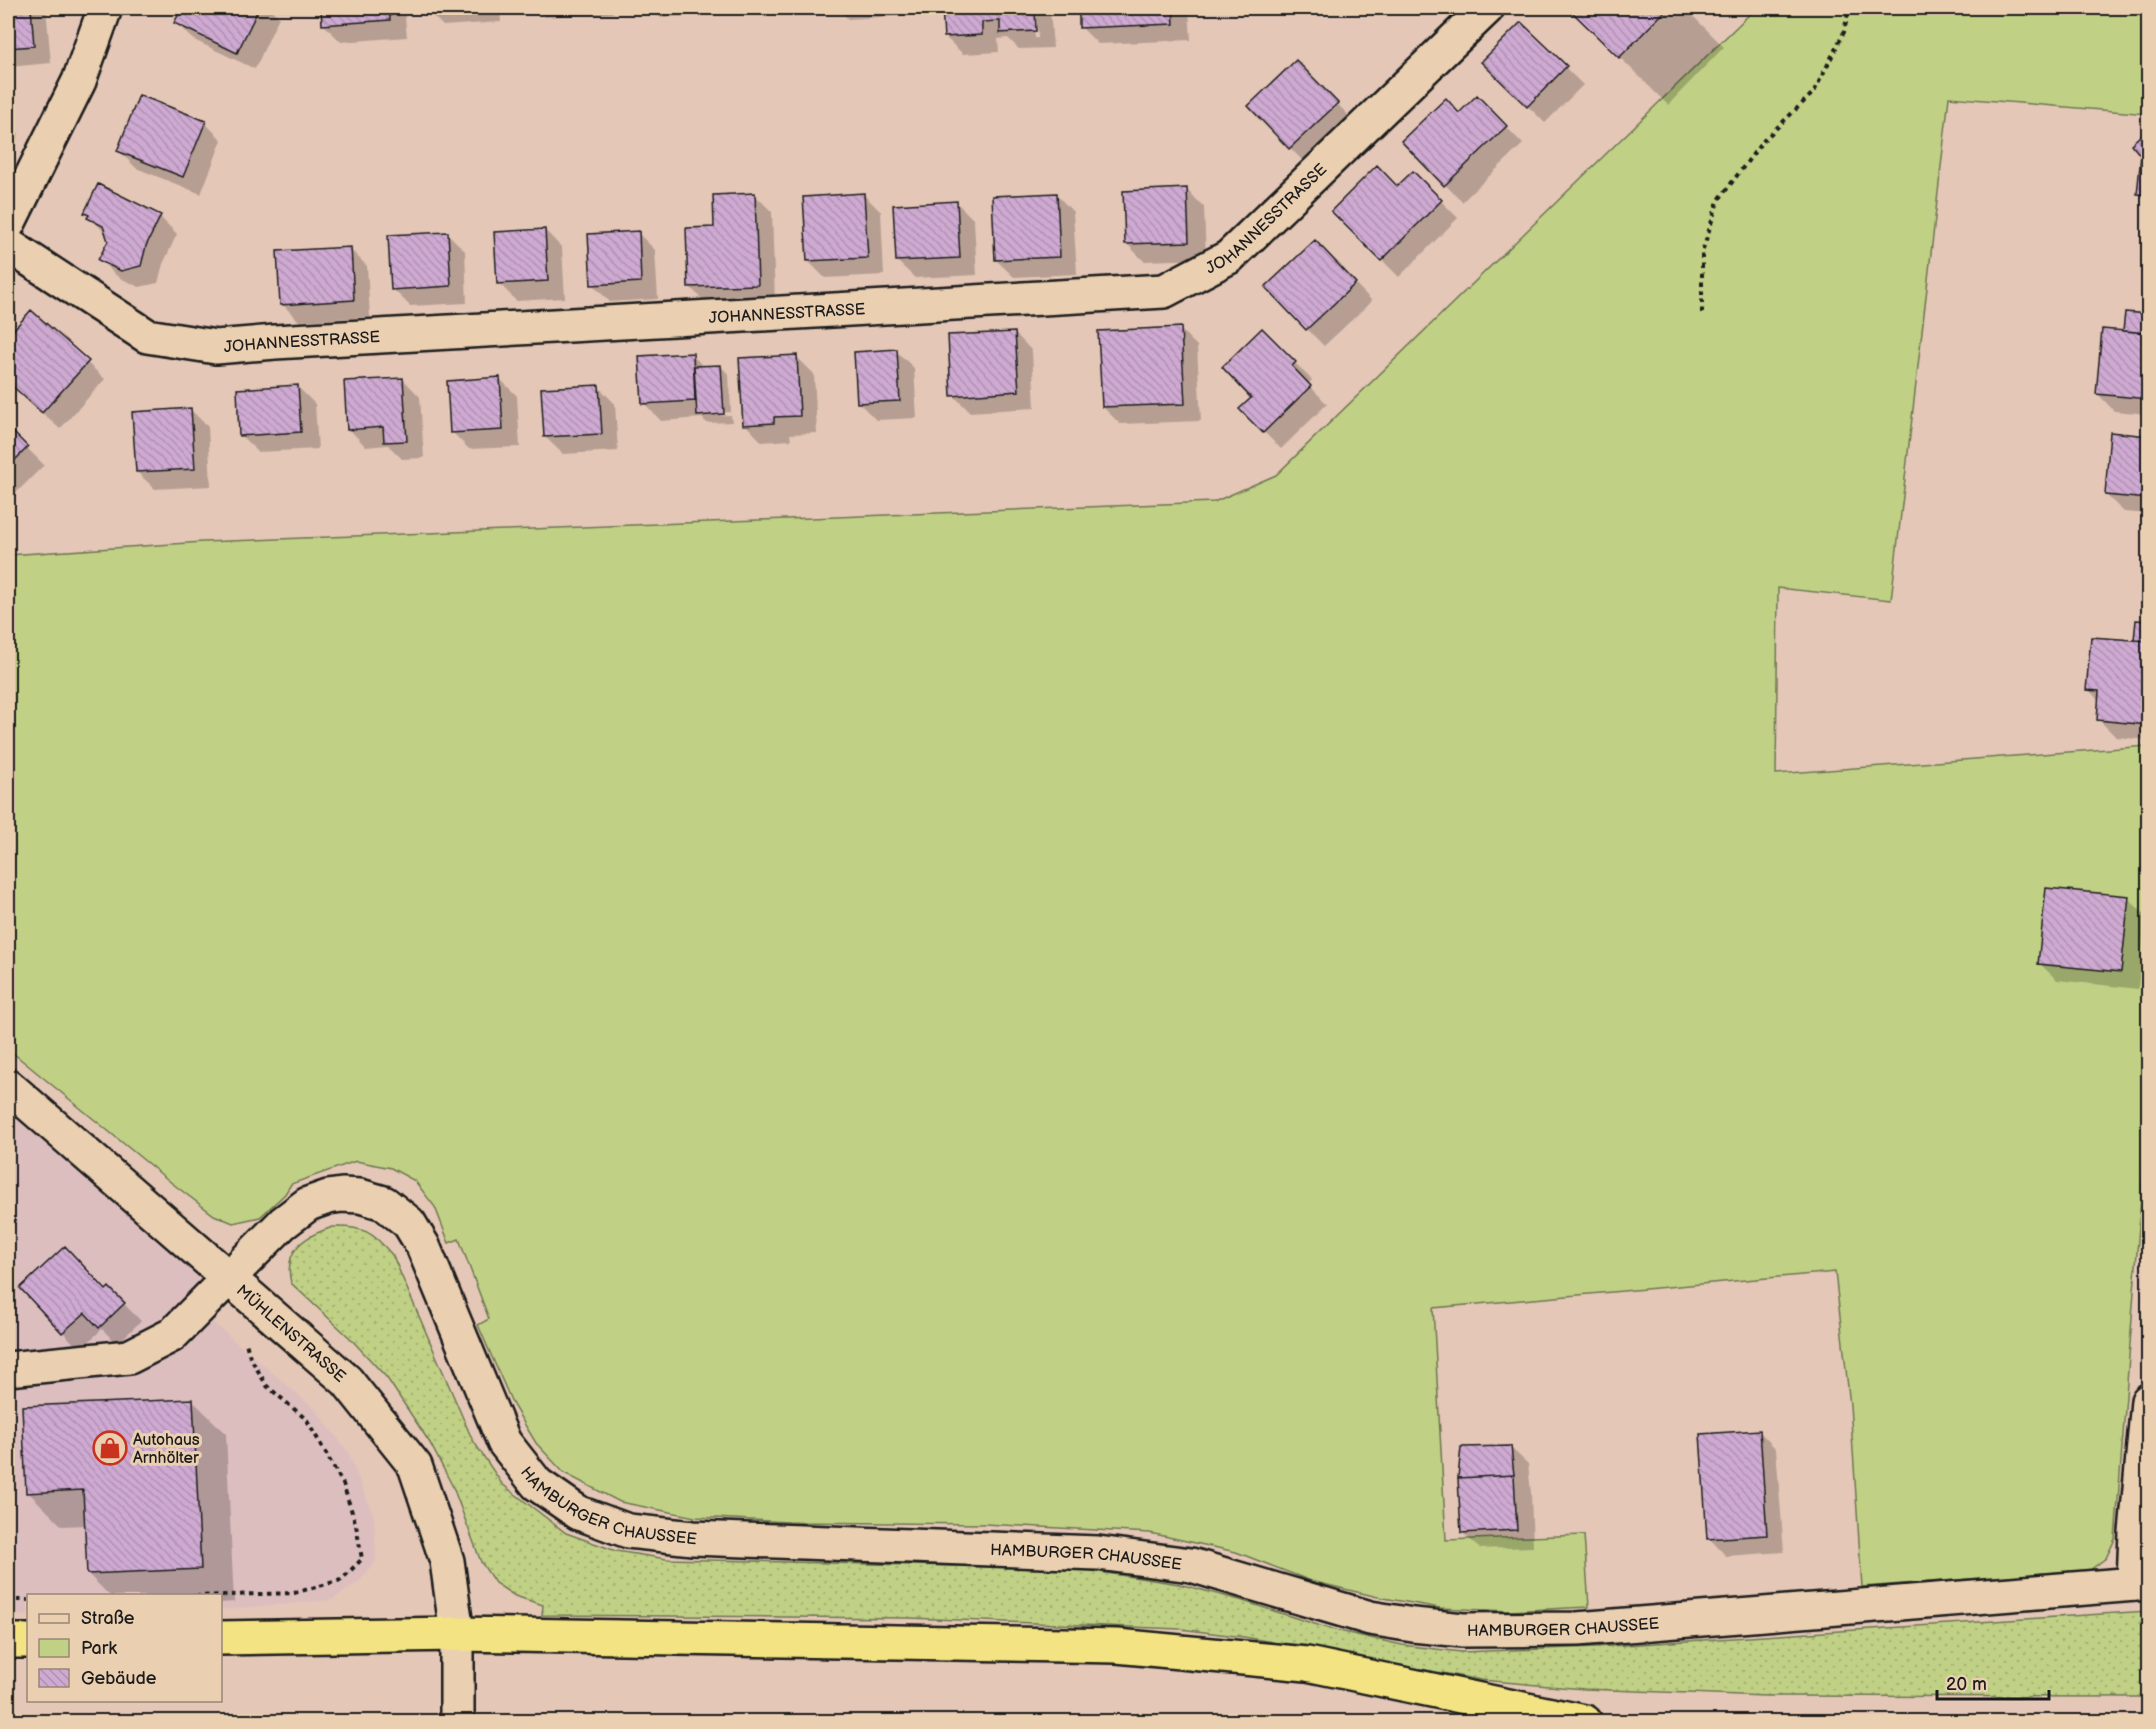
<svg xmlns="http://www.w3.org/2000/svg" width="2156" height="1729" viewBox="0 0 2156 1729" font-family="'Balsamiq Sans',sans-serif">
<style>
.built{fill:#ddbebf}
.grass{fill:url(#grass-dots);stroke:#6e7651;stroke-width:1.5}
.park{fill:#c0d186;stroke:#6e7651;stroke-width:1.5}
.shadow{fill:#0003}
.building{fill:url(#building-back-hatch);stroke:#1c1c1c;stroke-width:1.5}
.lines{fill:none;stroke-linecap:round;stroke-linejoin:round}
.minor-casing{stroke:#1c1c1c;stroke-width:38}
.highway-casing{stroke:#1c1c1c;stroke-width:38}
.path{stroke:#1c1c1c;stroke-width:4;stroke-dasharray:4.5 4.5;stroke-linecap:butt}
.minor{stroke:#eacfb1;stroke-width:33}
.highway{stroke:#f4e382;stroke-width:33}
.labels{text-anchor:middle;stroke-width:6;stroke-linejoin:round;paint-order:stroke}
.street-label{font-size:16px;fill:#1c1c1c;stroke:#eacfb1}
.poi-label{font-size:16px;fill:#1c1c1c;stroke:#eacfb1;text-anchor:start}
</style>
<defs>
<pattern id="grass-dots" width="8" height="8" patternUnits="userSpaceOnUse" patternTransform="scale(1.5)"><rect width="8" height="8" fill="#c0d186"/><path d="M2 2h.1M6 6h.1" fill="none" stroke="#a4b373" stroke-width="1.8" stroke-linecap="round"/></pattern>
<pattern id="building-back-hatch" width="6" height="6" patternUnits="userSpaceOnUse" patternTransform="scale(1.5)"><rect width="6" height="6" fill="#cea9d1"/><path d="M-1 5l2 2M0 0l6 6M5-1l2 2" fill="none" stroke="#b091b3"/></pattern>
</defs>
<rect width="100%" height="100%" fill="#e4c7b7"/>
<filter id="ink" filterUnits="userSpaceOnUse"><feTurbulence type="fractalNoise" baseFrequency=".0167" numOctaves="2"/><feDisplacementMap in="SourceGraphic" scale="12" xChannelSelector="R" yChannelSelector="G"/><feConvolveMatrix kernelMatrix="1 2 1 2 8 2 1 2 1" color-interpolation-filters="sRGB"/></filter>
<g filter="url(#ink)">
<path class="built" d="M8 1099 228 1286 203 1314 315 1409 348 1452 374 1517 376 1561 359 1582 332 1600 229 1609H221L220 1596H28V1615L8 1616Z"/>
<path class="grass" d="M333 1227C364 1226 373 1232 393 1256L472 1439 502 1484 566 1533 616 1551 667 1559 1080 1569 1179 1584 1240 1600 1330 1629 1402 1645 1461 1652 1595 1647 2148 1611V1697L1766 1696 1584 1689 1481 1680 1244 1637 1180 1629 910 1618 542 1615 543 1605 515 1596 495 1583 481 1562 453 1487 430 1443 387 1378 349 1337 291 1283C283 1250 304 1236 333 1227Z"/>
<path class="park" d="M1756 8H2148V114L1949 97 1891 600 1778 588 1776 774 2148 746V1109L2115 1539 2106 1558 2090 1570 1862 1587 1850 1405 1835 1272 1433 1308 1446 1540 1584 1535 1589 1607 1509 1611 1440 1608 1378 1597 1311 1581 1236 1552 1150 1533 985 1524 789 1522 695 1517 620 1502 564 1473 536 1443 513 1405 478 1325 489 1319 459 1239 449 1243 435 1207 415 1181 391 1168 356 1161 291 1184 285 1194 260 1217 233 1223 214 1215 173 1184 8 1049V555L203 542 1214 502 1276 475Z"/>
<path class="shadow" d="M8 8H46L51 63 8 67Z
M184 8H269L279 17 255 69 194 40 176 23Z
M322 8H404L407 37 341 42 323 24Z
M425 8H500L501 22 443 26Z
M536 8H612L613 13 545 17Z
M635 8H689L690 16 659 17 653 11 640 12Z
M837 8H911V15L848 19Z
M944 8H1033L1035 38H1038L1036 8H1050L1053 48 1019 49 1008 38 998 39 999 52 963 54 945 37Z
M1080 8H1189L1191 40 1098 44 1081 27Z
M1570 8H1685L1724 47 1668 105Z
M1521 24 1583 85 1545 123 1483 62Z
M1313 79 1354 121 1307 165 1290 148Z
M1477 97 1523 144 1462 202 1403 141 1460 114Z
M8 122 19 134 8 156Z
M205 123 222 140 201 194 136 168 119 151Z
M2148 131V203L2139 193 2142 155 2133 144Z
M1413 173 1458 218 1399 277 1333 211 1397 188Z
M1186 189 1204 207 1206 259 1144 261 1127 244Z
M1056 194 1073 212 1077 274 1014 277 996 260Z
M755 195 772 212 775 302 707 304 690 287Z
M864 195 881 212 884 275 825 278 808 261Z
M957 203 974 220 977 275 915 278 897 261Z
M86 213 160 217 177 234 163 264 158 283 139 287 118 277 100 260 109 241 107 235Z
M545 230 562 248 565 298 516 301 499 283Z
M447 233 465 251 467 303 410 306 393 289Z
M638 233 655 250 658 299 610 302 592 284Z
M350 249 367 266 370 317 299 321 282 304Z
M1332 259 1372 301 1324 346 1307 329Z
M31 312 105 379 60 429 8 382V338Z
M2126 314 2148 316V414L2114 411 2097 393 2127 333Z
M1180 329 1197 346 1201 421 1120 424 1103 407Z
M1262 330 1312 380 1308 384 1327 404 1281 449 1241 409 1253 398Z
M1015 333 1032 351 1035 408 970 412 953 395Z
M896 351 914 368 917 418 876 420 859 403Z
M692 355 704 367 721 366 729 375 731 412 712 413V416L731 415 732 422 707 423 702 418 661 421 644 403Z
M797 357 814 374 817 433 790 434 791 440 762 442 745 424Z
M403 379 420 397 424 458 402 459 388 445 366 447 349 429Z
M500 379 517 396 520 447 469 449 452 432Z
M598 386 615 404 618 451 563 454 545 437Z
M298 387 315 404 318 449 258 452 240 435Z
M191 410 208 427 211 486 155 489 137 472Z
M8 429 44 465 8 501Z
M2112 434 2148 437V514L2124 512 2106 495Z
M2138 621 2148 622V740L2116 737 2099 720 2100 702 2088 689 2136 642Z
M2128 898 2145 915 2138 989 2057 980 2039 963Z
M22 1289 107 1291 109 1289 141 1321 117 1344 102 1329 80 1350Z
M192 1400 226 1434 234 1602 220 1603V1596H110L88 1574 86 1525 62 1526 28 1492Z
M1759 1431 1776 1449 1784 1552 1726 1556 1709 1538Z
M1510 1447 1528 1464 1531 1493 1533 1547 1480 1549 1462 1532Z"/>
<path class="building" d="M8 8H31L34 46 8 48Z
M182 8H259L237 53 174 23Z
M321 8H389L390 20 322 25Z
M942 8H1035L1036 31 1000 33V21L982 22V35L944 37Z
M1079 8H1173L1174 24 1079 28Z
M1568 8H1668L1619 58Z
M1521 22 1567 66 1527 107 1481 62Z
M1296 60 1338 103 1289 149 1248 106Z
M139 95 206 121 183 177 117 151Z
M1477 95 1507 126 1444 186 1401 141 1446 98 1459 113Z
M2148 129V195L2137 194 2141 156 2131 144Z
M1377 165 1397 186 1413 171 1442 200 1381 261 1331 211Z
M98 184 161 215 146 246 141 266 121 271 98 260 108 241 103 226 87 218 89 215 84 213Z
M1187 188 1189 242 1125 244 1123 191Z
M755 193 758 285 688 287 686 228 714 227 713 195Z
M864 193 868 258 807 261 803 197Z
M1057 193 1060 257 995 260 992 196Z
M957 201 960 258 896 261 893 205Z
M545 229 548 281 497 284 494 232Z
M639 231 641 282 591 285 588 234Z
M448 232 451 286 391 290 388 235Z
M1315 240 1356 283 1306 330 1265 287Z
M351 247 354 300 280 305 277 251Z
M31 310 89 361 42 413 8 382V336Z
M2125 312 2148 314V333L2123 331Z
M1181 327 1185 404 1102 407 1098 331Z
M1262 328 1296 362 1292 366 1311 386 1263 433 1239 409 1251 398 1222 367Z
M2102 329 2148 333V399L2096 394Z
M1015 332 1019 391 951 396 948 335Z
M897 349 900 401 857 403 854 352Z
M693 353 695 401 642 404 639 356Z
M797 355 800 416 774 417V423L743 425 739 358Z
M721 365 724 414 697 416 694 366Z
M500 377 503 430 450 433 447 381Z
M403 378 407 441 384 442 383 427 347 430 344 381Z
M298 385 301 432 239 436 237 389Z
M599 385 602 434 544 437 541 388Z
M191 408 195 469 136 472 132 412Z
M8 427 28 447 8 467Z
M2110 432 2148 436V499L2105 495Z
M2136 620 2148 621V641L2134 640Z
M2091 637 2148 641V725L2097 720 2099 691 2086 690Z
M2046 888 2129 896 2121 972 2038 964Z
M65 1246 106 1290 109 1287 125 1303 99 1328 85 1313 62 1333 20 1288Z
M193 1399 201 1569 87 1574 83 1490 26 1493 22 1406Z
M1760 1430 1767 1535 1707 1539 1700 1434Z
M1511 1446 1514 1475 1458 1478 1461 1447Z
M1514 1475 1517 1530 1461 1533 1458 1478Z"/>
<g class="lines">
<g class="minor-casing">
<g id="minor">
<path d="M8 224 79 81 105 8"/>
<path id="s1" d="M8 245 147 336 216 347 275 342 1164 291 1229 257 1487 8"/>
<path id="s2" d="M8 1086 347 1381 415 1466 447 1561 457 1634V1722"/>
<path id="s3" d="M8 1369 129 1357 172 1335 283 1223 308 1204 328 1197 342 1195 360 1196 384 1203 409 1223 423 1246 504 1442 537 1484 579 1513 628 1531 693 1538 1098 1553 1191 1565 1370 1618 1413 1625 1463 1630 1577 1629 2148 1583"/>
<path d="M2134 1584 2136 1532 2148 1401"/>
</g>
</g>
<g class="highway-casing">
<path id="highway" d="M220 1638 457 1634 1117 1646 1307 1664 1585 1722
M8 1641H28"/>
</g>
<path class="path" d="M1702 313V253L1718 201 1762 142 1814 92 1844 32 1849 8
M195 1596 294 1593 341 1580 362 1559 356 1525 343 1484 307 1420 267 1386 250 1357 246 1343
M8 1600H28"/>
<use href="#minor" class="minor"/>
<use href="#highway" class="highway"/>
</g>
</g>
<defs>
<g id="shop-ring" transform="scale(1.725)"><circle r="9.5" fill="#eacfb1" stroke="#c8321e" stroke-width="1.5"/><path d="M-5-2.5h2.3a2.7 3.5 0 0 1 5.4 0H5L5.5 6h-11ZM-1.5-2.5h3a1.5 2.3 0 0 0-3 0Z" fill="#c8321e"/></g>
</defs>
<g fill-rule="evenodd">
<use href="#shop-ring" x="110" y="1448"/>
</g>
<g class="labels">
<g class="street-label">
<text dy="6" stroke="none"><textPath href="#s1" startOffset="1312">JOHANNESSTRASSE</textPath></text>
<text dy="6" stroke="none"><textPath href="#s1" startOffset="808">JOHANNESSTRASSE</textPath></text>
<text dy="6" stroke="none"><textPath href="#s1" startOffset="322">JOHANNESSTRASSE</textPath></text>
<text dy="6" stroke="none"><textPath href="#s2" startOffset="376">MÜHLENSTRASSE</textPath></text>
<text dy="6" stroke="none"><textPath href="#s3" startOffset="838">HAMBURGER CHAUSSEE</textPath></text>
<text dy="6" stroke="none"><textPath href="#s3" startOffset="1324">HAMBURGER CHAUSSEE</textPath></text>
<text dy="6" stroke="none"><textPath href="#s3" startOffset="1810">HAMBURGER CHAUSSEE</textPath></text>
</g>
<g class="poi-label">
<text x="133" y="1445">Autohaus<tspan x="133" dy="18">Arnhölter</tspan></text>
</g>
</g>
<rect width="2156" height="1729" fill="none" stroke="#eacfb1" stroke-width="30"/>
<rect x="15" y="15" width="2126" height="1699" fill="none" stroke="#1c1c1c" stroke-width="2" filter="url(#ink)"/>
<rect x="27" y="1594" width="195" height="108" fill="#eacfb1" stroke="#988775" stroke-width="1.5"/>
<rect x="39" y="1614" width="30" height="9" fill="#eacfb1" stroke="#988775" stroke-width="1.5"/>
<text x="81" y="1624" font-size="18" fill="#1c1c1c">Straße</text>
<rect x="39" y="1639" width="30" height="18" fill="#c0d186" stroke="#988775" stroke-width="1.5"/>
<text x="81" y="1654" font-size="18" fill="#1c1c1c">Park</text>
<rect x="39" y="1669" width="30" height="18" fill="url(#building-back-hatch)" stroke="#988775" stroke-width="1.5"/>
<text x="81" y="1684" font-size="18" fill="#1c1c1c">Gebäude</text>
<path d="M1937 1690v9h112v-9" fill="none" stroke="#1c1c1c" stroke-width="3"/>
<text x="1946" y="1690" font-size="18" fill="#1c1c1c" stroke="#eacfb1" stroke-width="4.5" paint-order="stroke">20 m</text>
</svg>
